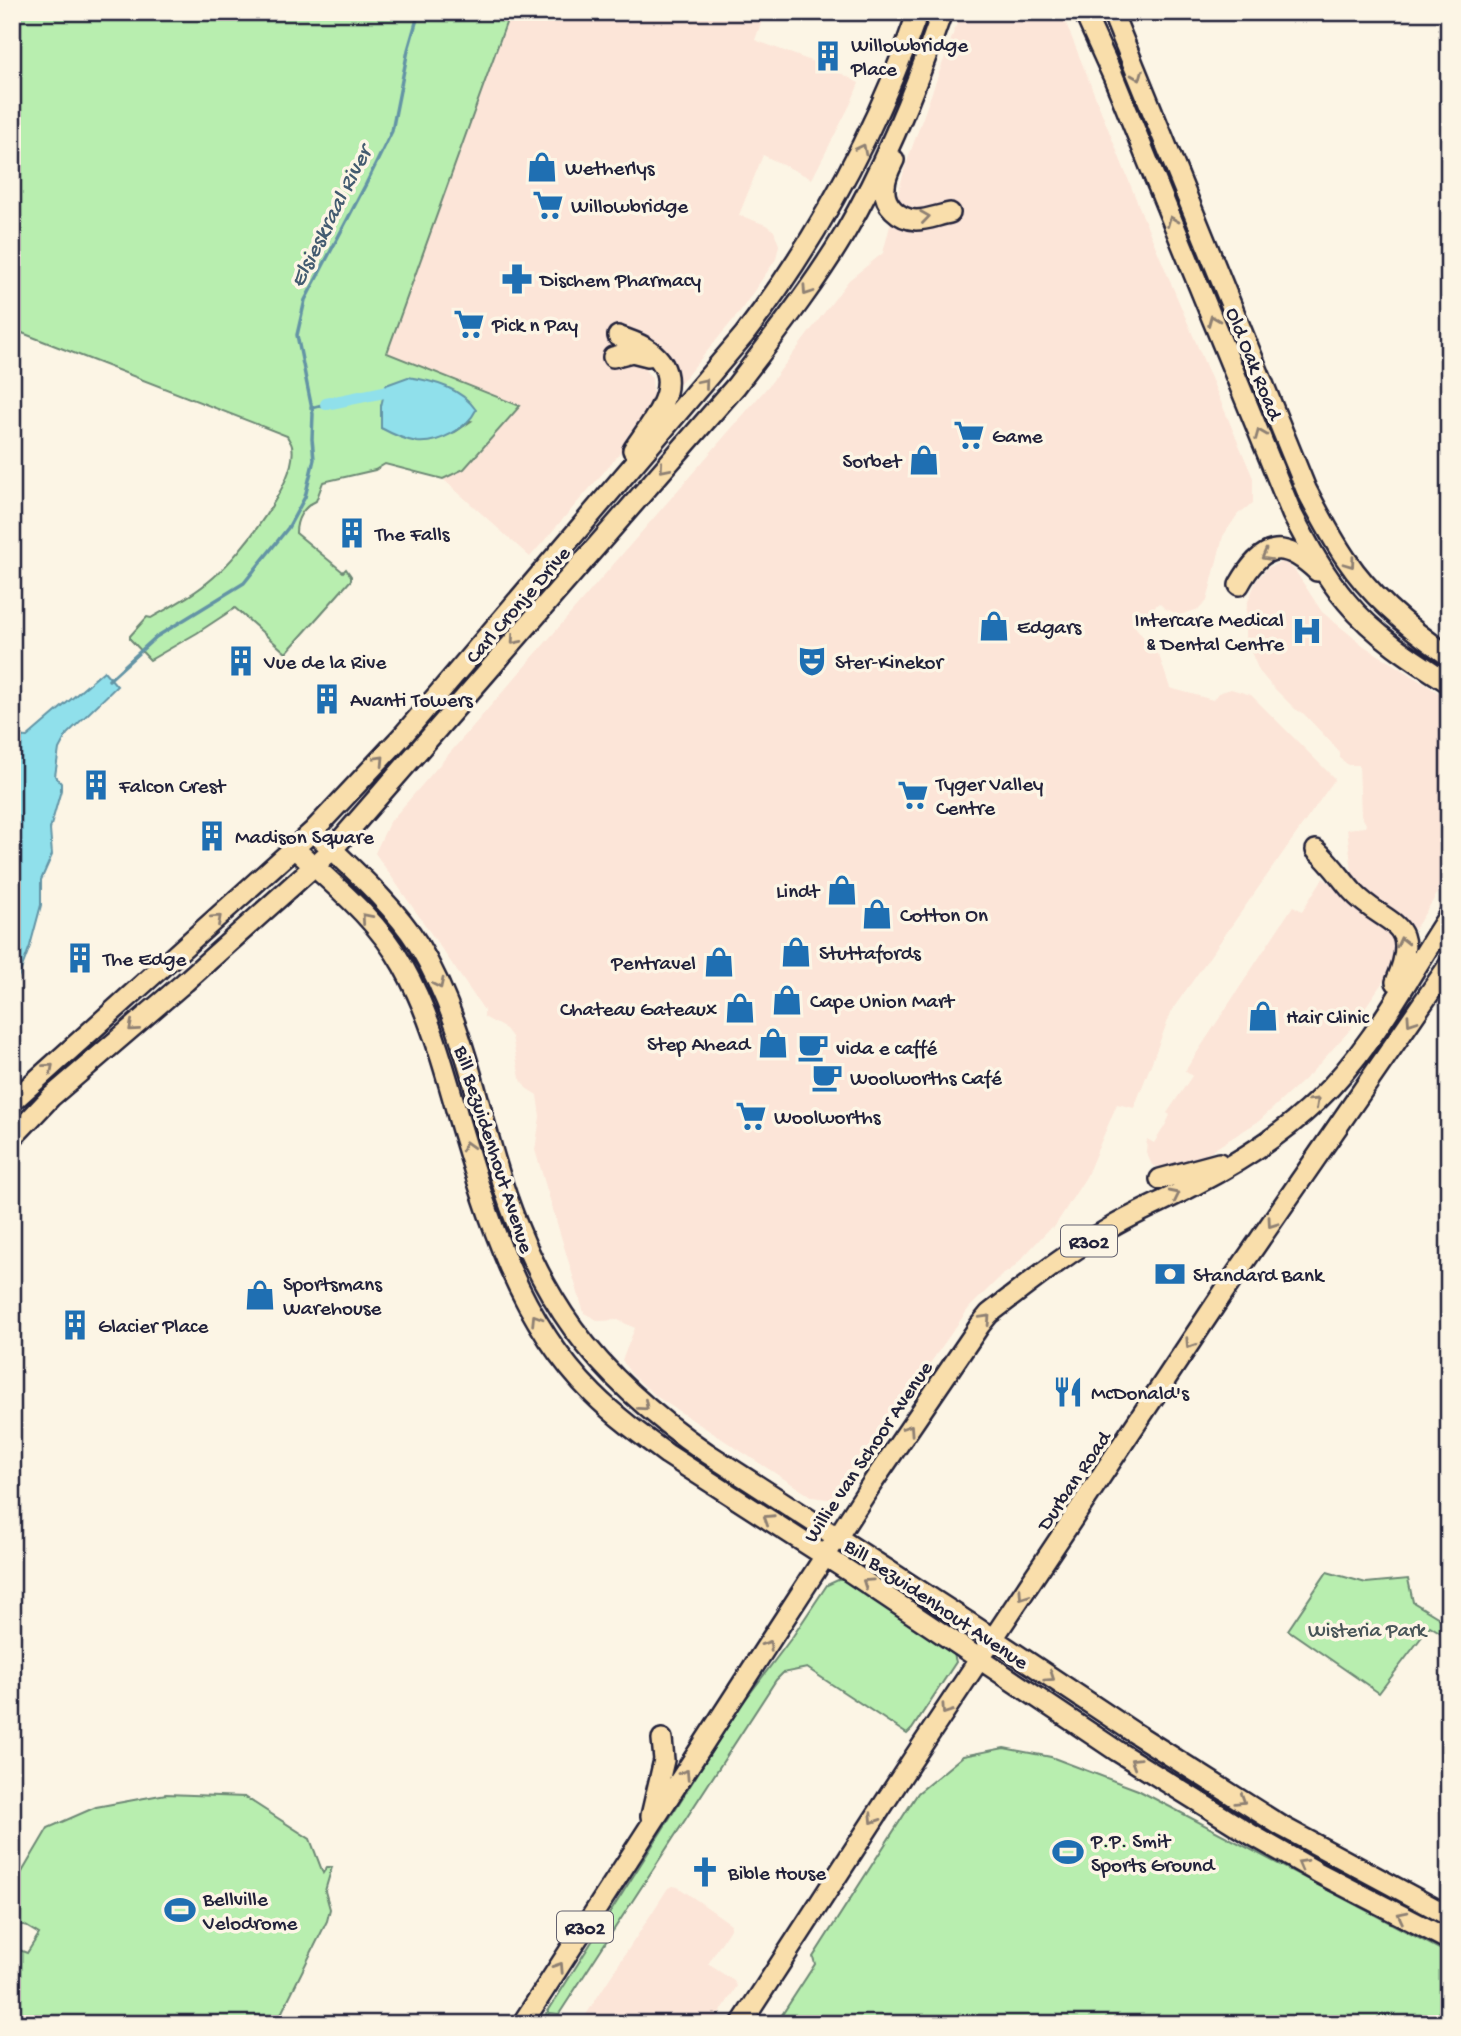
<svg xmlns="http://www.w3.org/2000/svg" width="1461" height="2036" viewBox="0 0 1461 2036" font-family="'Gochi Hand',sans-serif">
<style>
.built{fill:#fce5d8}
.green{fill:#b8eeaf;stroke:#6d8875;stroke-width:2;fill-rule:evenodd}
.water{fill:#90e0eb;stroke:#6494a5;stroke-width:2}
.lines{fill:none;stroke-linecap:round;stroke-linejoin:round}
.stream{stroke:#6494a5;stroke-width:3.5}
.canal{stroke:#90e0eb;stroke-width:12}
.major-casing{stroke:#22223b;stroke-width:24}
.major{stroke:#f9deab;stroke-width:19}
.oneway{stroke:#8e8073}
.labels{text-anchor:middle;stroke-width:7;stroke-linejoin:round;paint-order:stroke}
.shield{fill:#fcf5e5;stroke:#63616e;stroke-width:2}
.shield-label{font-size:19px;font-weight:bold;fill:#22223b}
.poi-label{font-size:21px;fill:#22223b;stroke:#fcf5e5;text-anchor:start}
.street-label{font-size:21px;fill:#22223b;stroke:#fcf5e5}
.park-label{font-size:21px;fill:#485558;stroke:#fcf5e5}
.water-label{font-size:23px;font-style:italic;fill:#435b70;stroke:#fcf5e5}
</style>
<rect width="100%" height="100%" fill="#fcf5e5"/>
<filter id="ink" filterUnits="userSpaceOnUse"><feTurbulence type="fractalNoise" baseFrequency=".0143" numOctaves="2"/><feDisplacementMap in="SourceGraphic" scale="14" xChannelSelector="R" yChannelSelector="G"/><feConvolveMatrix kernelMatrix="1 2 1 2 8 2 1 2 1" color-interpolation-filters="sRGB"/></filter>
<g filter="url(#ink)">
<path class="built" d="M510 12H765L755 40 835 70 859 83 851 103 812 179 763 155 739 215 766 225 774 231 779 245 776 259 739 313 674 391 666 357 645 370 652 378 654 401 626 438 627 443 616 458 530 557 443 479 464 469 387 353Z
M961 12H1051L1053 16 1062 13 1144 219 1253 478V503L1238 514 1223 536 1207 601 1199 609 1180 615 1165 609 1159 603 1133 624 1160 658 1170 688 1213 700 1218 693 1231 689 1251 695 1335 779 1172 1010 1134 1108 1117 1104 1086 1177 1053 1229 1051 1227 1013 1268 1001 1276 969 1308 834 1500 812 1497 657 1397 631 1374 622 1360 635 1328 618 1320 599 1321 584 1313 535 1150 540 1117 537 1095 526 1088 520 1078 512 1037 506 1029 484 1017V1010L375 853 389 823 770 384 849 280 883 253 905 167Z
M1281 562 1288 564 1296 572 1322 612 1364 646 1449 699V875L1415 929 1353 881 1347 829 1365 827 1366 824 1361 815 1359 765H1348L1340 758V752L1304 714 1295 709 1270 684 1259 671 1245 638 1247 604 1256 581 1267 568Z
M1323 878 1386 922 1395 933 1396 957 1391 970 1349 1031 1311 1073 1259 1121 1205 1155 1166 1170 1152 1165 1146 1152 1147 1139 1154 1143 1166 1124 1170 1115 1167 1113 1192 1076 1185 1071 1293 906 1302 911Z
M672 1886 678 1887 731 1924 730 1929 708 1964 734 1981 737 1986 713 2024H580L668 1888Z"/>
<path class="green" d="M12 12H510L387 353 520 406 464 469 443 479 385 464 375 470 323 482 316 501C303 507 296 519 296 533L343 572 346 569 351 576V580L286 653 235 608 197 633 150 660 130 639V636L147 617 151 618C172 606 195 594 214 577 239 556 299 480 292 446 291 442 289 440 287 436L12 329ZM381 406 471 421 455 432 418 442 381 428Z
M1327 1572 1366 1583 1408 1579 1413 1602 1449 1624V1638L1430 1626 1379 1693 1288 1630Z
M838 1580H849L952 1647 956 1662 912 1729 907 1734 807 1668 783 1673 776 1680 559 2014 550 2013 547 2019 550 2024H540L739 1708 793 1636 827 1585Z
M1004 1748 1051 1757 1138 1790 1449 1954V2024H776L815 1964 813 1957 918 1793 963 1756Z
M166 1794 245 1797 310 1839 323 1873 327 1867H332L325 1891 330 1909 327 1921 276 2024H12V1947L27 1953 39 1934 24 1925 12 1924V1889L48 1828 96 1807Z"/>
<path class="water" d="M408 377C434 381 461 388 476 410 467 429 438 444 417 442 404 440 392 434 381 428V406L386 385Z
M104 671 117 686 67 734 59 749 55 776 61 783V790L50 829 52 855 41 880V905L30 946 12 994V736L27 737Z"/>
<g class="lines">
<path class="stream" d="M311 408 326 404
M109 680 156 637 244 583 288 528 305 497 314 459 312 439 313 414 297 335 305 300 366 184 392 131 408 50 419 12"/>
<path class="canal" d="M326 404 384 392"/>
<g class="major-casing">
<path id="major" d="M1084 12 1113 76 1292 514C1308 545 1324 575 1347 602 1374 635 1413 660 1449 683
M1112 12 1306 489C1318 512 1331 537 1346 559 1372 598 1411 630 1449 656
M894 160C890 168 885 177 885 187 883 205 899 219 916 220 927 220 939 215 950 213
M618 336C628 340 640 343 649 350 690 380 652 421 633 450
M613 357 632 352 648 356
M1239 585C1262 544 1282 538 1317 571
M313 831C347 864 394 905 418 944 459 1012 474 1088 496 1163 535 1296 593 1375 707 1453L971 1624 1133 1732 1283 1827 1449 1916
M295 849C333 884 378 920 403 966 430 1014 444 1067 459 1120 488 1218 518 1319 593 1394 615 1416 641 1435 667 1454L850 1572 1117 1751 1252 1835 1319 1873 1449 1940
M1316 850C1330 862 1340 877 1352 891 1384 927 1423 917 1396 982
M12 1102 313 831 404 734 744 335C820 236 877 129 918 12
M12 1138 51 1097 185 982 332 850 736 386C774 336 813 287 845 233 886 163 916 88 942 12
M1160 1179 1219 1163
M651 1816 664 1760 662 1739
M522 2024 871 1485 980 1325 989 1314C1028 1284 1067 1253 1110 1228 1137 1212 1167 1200 1195 1185 1239 1162 1282 1135 1317 1101 1372 1049 1408 977 1449 915
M741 2024 911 1762 1227 1287 1449 965"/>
</g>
<use href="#major" class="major"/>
</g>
<defs><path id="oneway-chevron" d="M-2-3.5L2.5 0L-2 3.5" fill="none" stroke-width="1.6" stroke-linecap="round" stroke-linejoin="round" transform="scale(1.75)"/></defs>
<g class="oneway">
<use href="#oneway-chevron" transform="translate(1138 76) rotate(68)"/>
<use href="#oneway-chevron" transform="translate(862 149) rotate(-63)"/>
<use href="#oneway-chevron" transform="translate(925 217) rotate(-8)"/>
<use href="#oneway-chevron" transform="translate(1172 221) rotate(-112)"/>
<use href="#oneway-chevron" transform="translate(807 291) rotate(124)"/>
<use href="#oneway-chevron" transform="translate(1213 320) rotate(-112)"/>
<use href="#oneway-chevron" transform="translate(704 383) rotate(-50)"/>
<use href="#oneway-chevron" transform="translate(1260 434) rotate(-112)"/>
<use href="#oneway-chevron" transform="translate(664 468) rotate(131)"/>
<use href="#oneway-chevron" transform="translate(1266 556) rotate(151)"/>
<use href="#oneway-chevron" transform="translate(1350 563) rotate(54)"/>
<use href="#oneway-chevron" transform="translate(515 640) rotate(131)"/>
<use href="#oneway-chevron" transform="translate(380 760) rotate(-47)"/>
<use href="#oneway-chevron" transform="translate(366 918) rotate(-131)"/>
<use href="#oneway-chevron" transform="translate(217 919) rotate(-42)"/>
<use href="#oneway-chevron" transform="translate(1402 942) rotate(-104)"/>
<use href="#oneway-chevron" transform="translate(439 984) rotate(65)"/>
<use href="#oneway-chevron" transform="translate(1411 1021) rotate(124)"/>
<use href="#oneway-chevron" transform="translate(133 1027) rotate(139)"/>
<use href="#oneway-chevron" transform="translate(49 1068) rotate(-41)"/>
<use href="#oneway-chevron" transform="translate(1315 1102) rotate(-43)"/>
<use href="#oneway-chevron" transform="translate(467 1146) rotate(-106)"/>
<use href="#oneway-chevron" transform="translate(1175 1195) rotate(-26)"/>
<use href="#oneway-chevron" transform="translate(1272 1223) rotate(125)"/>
<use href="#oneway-chevron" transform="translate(536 1319) rotate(-122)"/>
<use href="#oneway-chevron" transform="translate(986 1319) rotate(-47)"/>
<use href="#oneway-chevron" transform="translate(1190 1344) rotate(123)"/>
<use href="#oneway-chevron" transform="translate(644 1406) rotate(41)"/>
<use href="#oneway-chevron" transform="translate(909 1429) rotate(-56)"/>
<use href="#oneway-chevron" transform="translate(768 1519) rotate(-147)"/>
<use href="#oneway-chevron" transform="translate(867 1583) rotate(-146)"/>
<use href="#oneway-chevron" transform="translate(1023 1595) rotate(124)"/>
<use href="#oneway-chevron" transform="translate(768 1645) rotate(-57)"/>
<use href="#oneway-chevron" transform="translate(1050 1677) rotate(34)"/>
<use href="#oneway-chevron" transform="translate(946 1710) rotate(124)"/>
<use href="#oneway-chevron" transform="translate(1135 1762) rotate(-148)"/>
<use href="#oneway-chevron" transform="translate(685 1774) rotate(-57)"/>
<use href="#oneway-chevron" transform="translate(1241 1800) rotate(32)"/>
<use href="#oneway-chevron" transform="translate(874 1819) rotate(123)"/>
<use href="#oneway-chevron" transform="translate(1302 1864) rotate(-151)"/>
<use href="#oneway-chevron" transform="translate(1402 1916) rotate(-153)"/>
<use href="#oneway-chevron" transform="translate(559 1967) rotate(-57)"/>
</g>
</g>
<defs>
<g id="building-bare" transform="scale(2.415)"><path d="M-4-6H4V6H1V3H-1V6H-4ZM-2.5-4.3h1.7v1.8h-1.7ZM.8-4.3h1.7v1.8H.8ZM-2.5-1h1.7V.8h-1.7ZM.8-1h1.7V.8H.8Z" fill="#1f6fb2" stroke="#fcf5e5" stroke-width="2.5" paint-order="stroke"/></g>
<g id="shop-bare" transform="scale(2.415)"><path d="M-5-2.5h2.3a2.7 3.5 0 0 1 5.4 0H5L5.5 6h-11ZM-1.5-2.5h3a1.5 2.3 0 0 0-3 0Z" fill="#1f6fb2" stroke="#fcf5e5" stroke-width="2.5" paint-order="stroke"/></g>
<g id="supermarket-bare" transform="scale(2.415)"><path d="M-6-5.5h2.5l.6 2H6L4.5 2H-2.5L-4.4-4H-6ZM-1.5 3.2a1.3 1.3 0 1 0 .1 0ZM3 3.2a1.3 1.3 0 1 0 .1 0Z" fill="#1f6fb2" stroke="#fcf5e5" stroke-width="2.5" paint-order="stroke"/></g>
<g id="pharmacy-bare" transform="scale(2.415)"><path d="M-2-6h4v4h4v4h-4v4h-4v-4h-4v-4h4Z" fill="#1f6fb2" stroke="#fcf5e5" stroke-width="2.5" paint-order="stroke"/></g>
<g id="hospital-bare" transform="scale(2.415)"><path d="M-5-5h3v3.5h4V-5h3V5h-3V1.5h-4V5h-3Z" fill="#1f6fb2" stroke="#fcf5e5" stroke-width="2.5" paint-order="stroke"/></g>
<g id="theatre-bare" transform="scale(2.415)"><path d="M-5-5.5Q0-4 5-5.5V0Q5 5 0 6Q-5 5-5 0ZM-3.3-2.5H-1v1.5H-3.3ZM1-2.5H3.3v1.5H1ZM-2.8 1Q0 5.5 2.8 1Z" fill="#1f6fb2" stroke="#fcf5e5" stroke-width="2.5" paint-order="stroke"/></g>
<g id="cafe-bare" transform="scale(2.415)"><path d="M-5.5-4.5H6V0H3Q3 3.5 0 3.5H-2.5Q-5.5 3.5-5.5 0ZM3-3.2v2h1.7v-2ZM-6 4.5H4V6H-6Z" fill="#1f6fb2" stroke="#fcf5e5" stroke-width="2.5" paint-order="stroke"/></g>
<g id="bank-bare" transform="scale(2.415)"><path d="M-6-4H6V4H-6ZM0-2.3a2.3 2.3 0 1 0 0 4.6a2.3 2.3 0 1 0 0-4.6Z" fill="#1f6fb2" stroke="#fcf5e5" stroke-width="2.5" paint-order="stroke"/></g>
<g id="restaurant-bare" transform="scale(2.415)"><path d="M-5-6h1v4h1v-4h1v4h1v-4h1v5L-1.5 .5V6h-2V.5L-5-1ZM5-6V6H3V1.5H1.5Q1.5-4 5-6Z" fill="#1f6fb2" stroke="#fcf5e5" stroke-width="2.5" paint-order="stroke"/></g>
<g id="stadium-bare" transform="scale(2.415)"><path d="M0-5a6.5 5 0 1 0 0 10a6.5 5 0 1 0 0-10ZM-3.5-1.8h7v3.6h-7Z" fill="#1f6fb2" stroke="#fcf5e5" stroke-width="2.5" paint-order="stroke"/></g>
<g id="church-bare" transform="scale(2.415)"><path d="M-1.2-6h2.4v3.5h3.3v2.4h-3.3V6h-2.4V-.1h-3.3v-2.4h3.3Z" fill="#1f6fb2" stroke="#fcf5e5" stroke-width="2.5" paint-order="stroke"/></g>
</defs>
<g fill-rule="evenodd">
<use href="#building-bare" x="828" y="56"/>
<use href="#shop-bare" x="542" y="167"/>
<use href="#supermarket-bare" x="548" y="205"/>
<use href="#pharmacy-bare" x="517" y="279"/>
<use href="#supermarket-bare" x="469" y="324"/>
<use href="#supermarket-bare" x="969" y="435"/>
<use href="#shop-bare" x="924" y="460"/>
<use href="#building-bare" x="352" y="533"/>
<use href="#shop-bare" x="994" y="626"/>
<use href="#hospital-bare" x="1307" y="631"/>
<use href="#building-bare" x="241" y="661"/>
<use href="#theatre-bare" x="812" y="661"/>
<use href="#building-bare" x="327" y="699"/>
<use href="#building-bare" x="96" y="785"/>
<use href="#supermarket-bare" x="913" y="795"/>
<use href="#building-bare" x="212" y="836"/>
<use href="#shop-bare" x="842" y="890"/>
<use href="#shop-bare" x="877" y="914"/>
<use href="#shop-bare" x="796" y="952"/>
<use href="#building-bare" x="80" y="958"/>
<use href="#shop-bare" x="719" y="962"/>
<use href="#shop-bare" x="787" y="1000"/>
<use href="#shop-bare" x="740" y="1008"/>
<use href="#shop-bare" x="1263" y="1016"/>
<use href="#shop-bare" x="773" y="1043"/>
<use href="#cafe-bare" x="813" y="1047"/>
<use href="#cafe-bare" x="827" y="1077"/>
<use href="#supermarket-bare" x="751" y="1116"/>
<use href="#bank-bare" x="1170" y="1274"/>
<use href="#shop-bare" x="260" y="1295"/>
<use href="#building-bare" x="75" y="1325"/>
<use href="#restaurant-bare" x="1068" y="1392"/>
<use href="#stadium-bare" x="1068" y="1852"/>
<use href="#church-bare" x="705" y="1872"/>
<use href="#stadium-bare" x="180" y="1910"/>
</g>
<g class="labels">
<g class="shield">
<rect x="1061" y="1225.5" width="56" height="31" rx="5"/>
<rect x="557" y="1911.5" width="56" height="31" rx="5"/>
</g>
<g class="shield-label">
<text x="1089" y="1248">R302</text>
<text x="585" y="1934">R302</text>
</g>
<g class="poi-label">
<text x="851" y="51">Willowbridge<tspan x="851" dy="24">Place</tspan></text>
<text x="565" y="174">Wetherlys</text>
<text x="571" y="212">Willowbridge</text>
<text x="540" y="286">Dischem Pharmacy</text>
<text x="492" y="331">Pick n Pay</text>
<text x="992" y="442">Game</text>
<text x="901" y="467" text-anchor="end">Sorbet</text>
<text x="375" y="540">The Falls</text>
<text x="1284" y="626" text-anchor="end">Intercare Medical<tspan x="1284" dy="24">&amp; Dental Centre</tspan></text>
<text x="1017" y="633">Edgars</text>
<text x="264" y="668">Vue de la Rive</text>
<text x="835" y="668">Ster-Kinekor</text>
<text x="350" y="706">Avanti Towers</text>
<text x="936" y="790">Tyger Valley<tspan x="936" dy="24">Centre</tspan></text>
<text x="119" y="792">Falcon Crest</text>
<text x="235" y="843">Madison Square</text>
<text x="819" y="897" text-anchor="end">Lindt</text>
<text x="900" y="921">Cotton On</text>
<text x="819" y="959">Stuttafords</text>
<text x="103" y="965">The Edge</text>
<text x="696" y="969" text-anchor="end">Pentravel</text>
<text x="810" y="1007">Cape Union Mart</text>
<text x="717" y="1015" text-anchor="end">Chateau Gateaux</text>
<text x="1286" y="1023">Hair Clinic</text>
<text x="750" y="1050" text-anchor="end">Step Ahead</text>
<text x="836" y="1054">vida e caffé</text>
<text x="850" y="1084">Woolworths Café</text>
<text x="774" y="1123">Woolworths</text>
<text x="1193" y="1281">Standard Bank</text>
<text x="283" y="1290">Sportsmans<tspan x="283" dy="24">Warehouse</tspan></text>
<text x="98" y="1332">Glacier Place</text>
<text x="1091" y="1399">McDonald's</text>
<text x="1091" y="1847">P.P. Smit<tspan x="1091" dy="24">Sports Ground</tspan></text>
<text x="728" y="1879">Bible House</text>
<text x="203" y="1905">Bellville<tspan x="203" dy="24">Velodrome</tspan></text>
</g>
<g class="street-label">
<text transform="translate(1255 363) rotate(68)" y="7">Old Oak Road</text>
<text transform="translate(517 604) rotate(-49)" y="7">Carl Cronje Drive</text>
<text transform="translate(495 1149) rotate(72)" y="7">Bill Bezuidenhout Avenue</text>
<text transform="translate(867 1451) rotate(-56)" y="7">Willie van Schoor Avenue</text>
<text transform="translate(1073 1480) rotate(-56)" y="7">Durban Road</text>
<text transform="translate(937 1603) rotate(34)" y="7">Bill Bezuidenhout Avenue</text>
</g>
<g class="park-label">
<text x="1367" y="1636">Wisteria Park</text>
</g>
<g class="water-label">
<text transform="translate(329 216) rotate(-63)" y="8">Elsieskraal River</text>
</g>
</g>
<rect width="1461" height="2036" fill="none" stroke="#fcf5e5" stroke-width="42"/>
<rect x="21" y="21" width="1419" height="1994" fill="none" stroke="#22223b" stroke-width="2.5" filter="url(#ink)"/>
</svg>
